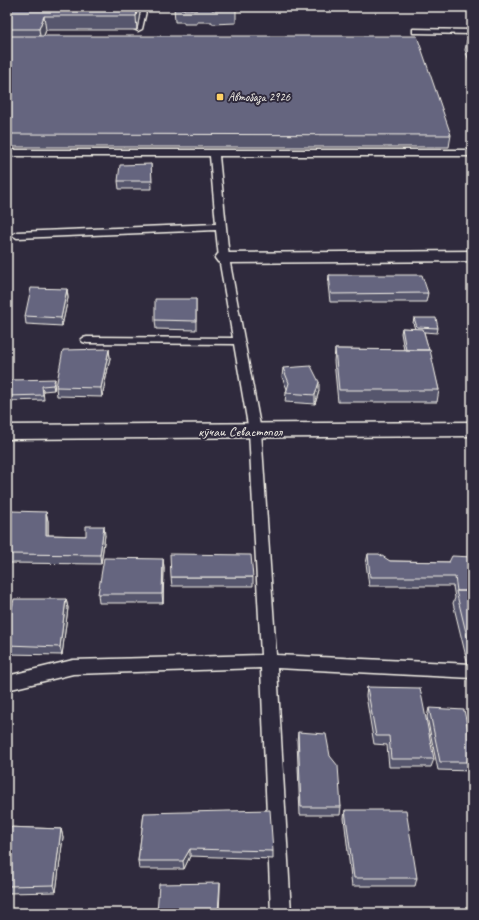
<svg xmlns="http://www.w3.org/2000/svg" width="479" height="920" viewBox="0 0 479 920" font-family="Caveat,sans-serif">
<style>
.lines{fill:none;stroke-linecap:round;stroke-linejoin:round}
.lane-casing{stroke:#f4f1e8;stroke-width:3}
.street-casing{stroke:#f4f1e8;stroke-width:3}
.lane{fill:#2f2a3d;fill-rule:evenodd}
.street{fill:#2f2a3d;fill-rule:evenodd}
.wall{fill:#57576d;stroke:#f4f1e8}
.shaded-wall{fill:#474759;stroke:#f4f1e8}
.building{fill:#65657f;stroke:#f4f1e8}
.poi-dot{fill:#ffd166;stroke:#2f2a3d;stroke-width:1.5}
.labels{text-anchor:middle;stroke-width:4;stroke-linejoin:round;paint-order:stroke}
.far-poi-label{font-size:12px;fill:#f4f1e8;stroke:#2f2a3d;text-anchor:start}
.street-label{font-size:14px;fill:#f4f1e8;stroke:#2f2a3d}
</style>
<rect width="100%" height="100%" fill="#2f2a3d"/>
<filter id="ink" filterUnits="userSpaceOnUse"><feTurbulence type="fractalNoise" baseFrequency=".025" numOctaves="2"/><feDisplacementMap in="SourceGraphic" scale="8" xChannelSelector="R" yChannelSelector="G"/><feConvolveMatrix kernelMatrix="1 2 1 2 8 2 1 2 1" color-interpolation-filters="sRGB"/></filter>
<g filter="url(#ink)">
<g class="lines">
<g class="lane-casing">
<path id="lane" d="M141 7H147L142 29 138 31 134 29Z
M413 29 472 30V34L416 33H413Z
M7 150H472V156H219L229 258 261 431 276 655 472 664V678L277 668 291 913H271L261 668 73 674 7 690V676L73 660 261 655 249 431 234 344 87 343 83 342 81 340 83 338 87 337 233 338 219 258 216 230 17 238 12 235 17 232 216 224 210 156H7Z"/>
</g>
<g class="street-casing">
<path id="street" d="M472 251V261L224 263 218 262 215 258 218 254 224 253Z
M472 422V436L7 439V425Z"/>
</g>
<use href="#lane" class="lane"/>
<use href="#street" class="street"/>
</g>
<path class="wall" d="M7 7H141L137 30H46L44 36 451 135 449 147H7Z
M174 7H236V23L212 24V22H197V24H184V22H175Z
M467 40H472V68L465 50Z
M151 164 152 189H119L118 181Z
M329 275 428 293 426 302H330L328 284Z
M67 289 68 298 62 326 26 324 25 316Z
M196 299V330L156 329 155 320Z
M414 318 438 328 437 333 424 332 439 390 437 402H338L334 361 335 349 404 350 401 333 402 328 415 329 413 323Z
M109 349 110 358 102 397 57 396 56 387Z
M283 368 319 391 315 404 285 402 286 393 287 389 282 377Z
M12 380 55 383 54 390 43 391 44 400 8 401 7 396Z
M46 512 48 521V535L86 536 105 535 101 564 7 563V530Z
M368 554 390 561 449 562 472 559V665H468L453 603 455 598 453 586H369L366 563Z
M163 559 164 568 163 603H99L98 594Z
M171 577H253V586H172Z
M66 599 68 608 62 655 7 654V632Z
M367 687 434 759 431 767H389L387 745 374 744 366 696Z
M429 708 472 750V771L438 770 427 717Z
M298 732 330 756 341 807 340 815H300L297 741Z
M345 810 417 878 415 886H352L344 818Z
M144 813 273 851V859L190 856 184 869H139L138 861Z
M7 827 61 829 63 837 56 892 7 893Z"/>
<path class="shaded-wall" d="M138 7H141L137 30 136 16Z
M44 16 46 30 41 43 39 29Z
M67 289 68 298 62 326 61 318Z
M109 349 110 358 102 397 101 388Z
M55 379V383L54 390 53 385Z
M319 382V391L315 404V395Z
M46 512 48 521V544L46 535Z
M104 526 105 535 101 564 100 555Z
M163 559 164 568 163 603 162 594Z
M66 599 68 608 62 655 60 647Z
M61 829 63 837 56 892 54 885Z
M190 849V856L184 869 183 861Z
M220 883V891L219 913H218Z"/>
<path class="building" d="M7 7H138L136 16H44L39 29H7Z
M174 7H236V9L212 10V8H197V10H184V9H174Z
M7 36H417L451 135 7 134Z
M467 40H472V54Z
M151 164 152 181H118L120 165Z
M329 275H422L428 293 331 294Z
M31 288 67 289 61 318 25 316Z
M155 299H196V321L155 320Z
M414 318H436L438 328 417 327Z
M402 328 423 329 429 350H406Z
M109 349 101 388 56 387 63 350Z
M335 349 430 350 439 390H339Z
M311 366 319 382 315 395 286 393 289 383 283 368Z
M55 379 53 385 42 386 43 395 7 396 12 380Z
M11 511 46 512V535L86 536V526H104L100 555 7 554V530Z
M170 554 251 555 253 577H171Z
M368 554H379L390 561 449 562 452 556 472 557V591H457L455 577H370Z
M104 558 163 559 162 594H98Z
M456 591H472V653H471Z
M14 599H66L60 647 7 645V632Z
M367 687 420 688 434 759H391L389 736H376Z
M429 708 464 710 472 750V762H440Z
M298 732 326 734 330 756 338 766 341 807H301Z
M270 810 273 851 190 849 183 861H138L144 813Z
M345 810H406L417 878H354Z
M7 827 61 829 54 885 7 886Z
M220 883 218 913H157L159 884Z"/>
</g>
<rect class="poi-dot" x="216" y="93" width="8" height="8" rx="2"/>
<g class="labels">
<g class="far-poi-label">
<text x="228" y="101">Автобаза 2926</text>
</g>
<g class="street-label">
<text x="240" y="436">кӯчаи Севастопол</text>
</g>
</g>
<rect width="479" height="920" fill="none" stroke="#2f2a3d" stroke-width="24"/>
<rect x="12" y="12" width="455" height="896" fill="none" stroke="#f4f1e8" stroke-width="1.5" filter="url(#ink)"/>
</svg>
